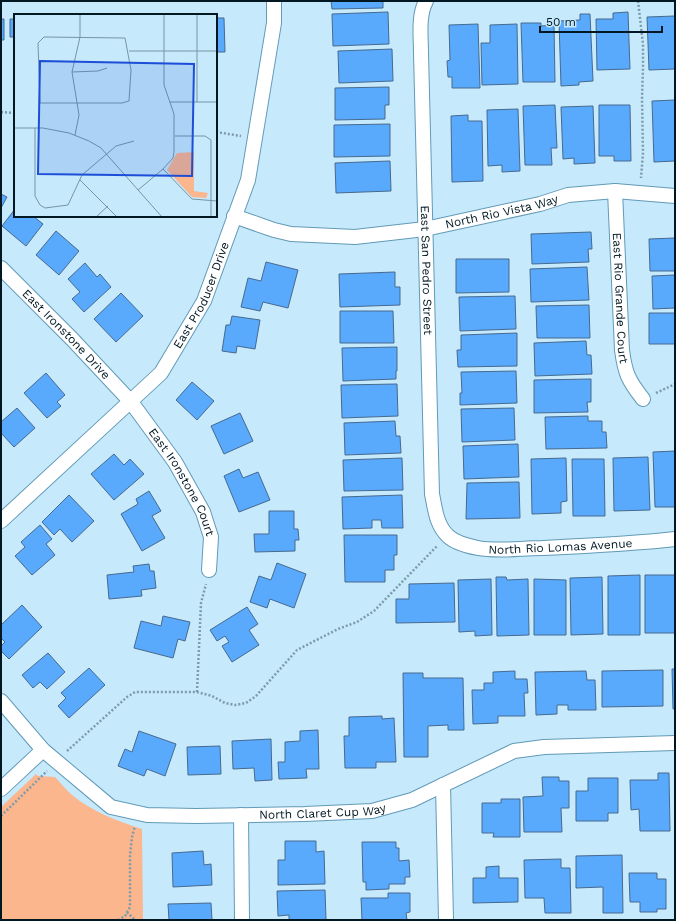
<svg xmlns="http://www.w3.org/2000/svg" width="676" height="921" viewBox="0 0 676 921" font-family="'Work Sans',sans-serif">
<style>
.green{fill:#fbb68d}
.building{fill:#59a9fc;stroke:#466a90}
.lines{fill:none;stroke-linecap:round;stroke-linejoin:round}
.street-casing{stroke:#629ab7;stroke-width:16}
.path{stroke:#7d9bab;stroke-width:2.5;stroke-dasharray:2 2;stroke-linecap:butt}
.street{stroke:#fff;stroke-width:14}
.labels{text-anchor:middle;stroke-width:3;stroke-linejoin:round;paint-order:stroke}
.street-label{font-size:12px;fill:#011722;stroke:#c6e9fb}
.inset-road{fill:none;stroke:#7795a4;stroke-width:1}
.view{fill:#1d4ed8;fill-opacity:0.15;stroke:#1d4ed8;stroke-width:2}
.inset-edge{fill:none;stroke:#011722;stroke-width:2}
</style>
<rect width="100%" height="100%" fill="#c6e9fb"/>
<path class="green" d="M36 774 38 776 55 777C61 783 66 790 72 795 92 812 118 821 142 829L143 920H1V807Z"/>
<path class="building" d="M331 1H383V8L332 9Z
M388 12 389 44 333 46 332 14Z
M628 12 630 69 597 70 596 19H613V13Z
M580 14H590L593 81 579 82V85L561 86 559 21 580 20Z
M675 16V69L649 70 647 17Z
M216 18H224L225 52H216Z
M1 19H4V40H1Z
M10 19H15V37H10Z
M521 23H541V26L554 25 555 82H523Z
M478 24 480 88H452V77H448L447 61 450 60 449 25Z
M517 24 518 84 482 85 481 43H490V25Z
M392 49 393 81 339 83 338 51Z
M389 87V105H385V119L335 120V88Z
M675 100V161L654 162 652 101Z
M555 105 557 148H551L552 165H525L523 106Z
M599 105H630L631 161H614V156H599Z
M593 106 595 163 574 164V158L563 159 561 107Z
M518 109 520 171 502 172V165L488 166 487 110Z
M468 115V121H482L483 181 452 182 451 116Z
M390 124V156L334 157V125Z
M390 161 391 191 336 193 335 163Z
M1 194 7 197 1 208Z
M15 209V216H33L43 224 26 246 2 226Z
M56 231 79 251 59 275 36 255Z
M591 232 592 249H588L589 262 532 264 531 234Z
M675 238V271H650L649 239Z
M456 259H509V292L456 293Z
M266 262 298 270 288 308 263 302 260 311 241 307 248 278 261 281Z
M85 263 97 277 100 274 111 287 84 312 72 299 80 292 68 279Z
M587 267 589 300 531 302 530 269Z
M395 272V287H400V305L340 307 339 274Z
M675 275V308L653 309 652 276Z
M121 293 143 316 116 342 94 319Z
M515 296 516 329 460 331 459 297Z
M589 305 590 338H537L536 306Z
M340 311H393L394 343H340Z
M649 313H675V344H649Z
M232 316 260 320 255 349 237 346 236 353 222 351 226 325H230Z
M517 333V366L458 367 457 350H461V335Z
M586 341 587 355H591L592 374 535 376 534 343Z
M397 347V371H396V379L343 381 342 348Z
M516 371 517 403 460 405V393H462L461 372Z
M46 373 65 395 57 402 61 406 47 418 24 393Z
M591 379V402H587L588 412 534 413V380Z
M192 382 214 401 197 420 176 400Z
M397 384 398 416 342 418 341 385Z
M17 408 35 428 14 447 1 433V422Z
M514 408 515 440 462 442 461 409Z
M240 413 253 441 224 454 211 426Z
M588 416V421H602V432H606L607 448 546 449 545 417Z
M395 421 396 436H400L401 453 345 455 344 423Z
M518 444 519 477 464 479 463 446Z
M675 451V507H655L653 452Z
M114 454 124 465 130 459 144 474 114 500 91 474Z
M648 457 650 510 614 511 613 458Z
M402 458 403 490 344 491 343 460Z
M566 458 567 501 561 502V513L532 514 531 459Z
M572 459H604L605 516H573Z
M239 469 243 478 258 472 270 500 239 512 224 476Z
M519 482 520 518 466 519 467 483Z
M149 491 161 511 152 516 165 538 142 551 121 514 138 504 136 499Z
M69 495 94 521 72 542 60 529 54 535 42 522Z
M402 495 403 528H382L381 520H372V528L343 529 342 497Z
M269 511H294V529H298L299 540H295V551L255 552 254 534H269Z
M40 525 52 539 46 544 55 555 32 575 15 556 25 547 21 542Z
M344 535H397V555H394V570H385V582H345Z
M277 563 306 574 294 608 270 599 267 608 250 602 259 576 271 580Z
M149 564 150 571H154L156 588 141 590 142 596 109 599 107 575 134 572 133 566Z
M640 575V635H608V576Z
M645 575H675V633H645Z
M496 577H506L507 580 528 579 529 635 497 636Z
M602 577 603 634 571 635 570 578Z
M491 579 492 635 475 636V631L459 632 458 580Z
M534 579 566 580V635H534Z
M454 583 455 622 396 623V599H409V584Z
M22 605 42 627 9 659 1 651V646L5 642 1 638V625Z
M247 607 258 624 249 630 259 645 232 662 222 646 229 642 225 636 217 641 210 630Z
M163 616 190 622 185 641 178 639 173 658 134 648 141 621 161 626Z
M48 653 65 672 47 689 40 682 33 688 22 675Z
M89 668 105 685 69 718 58 706 66 698 61 693Z
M672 669H675V709H673Z
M663 670V706L602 707V671Z
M515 671V679H527L528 693H524L525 716H498V723L473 724 472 690H484V683H493V672Z
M586 671 587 680H595L596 710H568V705H557V714L536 715 535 672Z
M403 673H423V678H463L464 730H448V725L428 726V757H404Z
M382 716V719L394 718 396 762H376V768H345L344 736H349V717Z
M318 730 319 769H306L307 778 279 779 278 762H285V742L300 741V731Z
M139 731 176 744 165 776 147 769 144 776 118 766 125 749 132 752Z
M271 739 272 780 255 781 254 768 233 769 232 741Z
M220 746 221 774 188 775 187 747Z
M658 773H669L670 831H640L639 809 631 810 630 780H658Z
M542 777H559V781H569V808H561L562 832H524L523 797 543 796Z
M588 778H618V813H608V821H576V791H588Z
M501 799H520V837H493L494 833H482V803H501Z
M285 841H316V852L324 851 325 884 278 885V860H285Z
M362 842H396V848H399V861L409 860 410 877H405V884H389V889L366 890V882H363Z
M203 851 204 865 211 864 212 885 173 887 172 853Z
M622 855 623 913H603V887L576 888V856Z
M561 859V868H570L571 913H545L544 898H525L524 860Z
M499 866V878H518V902L473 903V878H486V867Z
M629 873H657V879H666V909H657V912H640V902H630Z
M325 890 326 920H289V915L278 916 277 891Z
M388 893H410V912L406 913 407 920H362L361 898H388Z
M211 903 212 920H169L168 904Z"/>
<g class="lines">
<g class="street-casing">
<g id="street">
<path id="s1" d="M426 1C418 16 421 36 421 53L432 494C435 508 436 525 448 536 455 543 468 546 478 548 499 552 521 548 542 548 586 546 631 544 675 539"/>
<path id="s2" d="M615 191 622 350C625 373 628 380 643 399"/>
<path id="s3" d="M234 216 274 230 291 234 355 237 425 229 540 204 568 195 615 191 675 196"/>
<path id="s4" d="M1 268 72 339 131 402 175 462 203 512 211 537 209 570"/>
<path id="s5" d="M1 521 161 373 204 301 248 180 274 23V1"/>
<path id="s6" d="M1 701 43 750 111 807 147 815 196 816 305 814 372 811 412 800 514 751 544 747 675 743"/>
<path d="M443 785 446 920"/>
<path d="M1 789 43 750"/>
<path d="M241 815 242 920"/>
</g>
</g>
<path class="path" d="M638 1 643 44V68L642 98 643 153 641 178
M1 112 15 113
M216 132 241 136
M656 393 675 384
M197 692 201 603 206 584
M67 751 127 697 135 692H197L212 696 225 703 235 705 246 703 256 696 297 650 338 629 357 622 374 611 437 546
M1 816 47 771
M127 912 135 920
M118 920 125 916 130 907V855L132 837 135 826"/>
<use href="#street" class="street"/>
</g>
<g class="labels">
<g class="street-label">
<text dy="4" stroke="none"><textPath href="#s3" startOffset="273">North Rio Vista Way</textPath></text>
<text dy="4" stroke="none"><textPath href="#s1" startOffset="270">East San Pedro Street</textPath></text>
<text dy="4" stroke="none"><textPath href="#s5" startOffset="306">East Producer Drive</textPath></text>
<text dy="4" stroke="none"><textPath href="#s2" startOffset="107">East Rio Grande Court</textPath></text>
<text dy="4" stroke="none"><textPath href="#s4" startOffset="93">East Ironstone Drive</textPath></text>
<text dy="4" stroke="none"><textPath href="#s4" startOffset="282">East Ironstone Court</textPath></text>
<text dy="4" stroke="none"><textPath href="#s1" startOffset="655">North Rio Lomas Avenue</textPath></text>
<text dy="4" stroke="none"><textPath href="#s6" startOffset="366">North Claret Cup Way</textPath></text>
</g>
</g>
<g transform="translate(14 14)">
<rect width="203" height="203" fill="#c6e9fb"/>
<path d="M180 138V177L194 179 192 184 178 183 153 156 163 139Z" fill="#fbb68d"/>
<path class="inset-road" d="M183 0V88M30 23 111 24 117 56 115 87 108 89H26L24 29ZM115 37H203M58 58 84 57 93 54M156 88H203M0 114H29L55 119 75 127 87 134 148 203M21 114V182L26 191 31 194 54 191 68 161 102 132 120 127M61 121 65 101 58 58 66 23V0M161 122H191L197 126V203M149 155 178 185 203 187M66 166 103 203M124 176 149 155 159 144 160 138V100L150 71V0M82 203 94 192"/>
<path class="view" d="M26 47 180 50 178 162 24 160Z"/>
<rect width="203" height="203" class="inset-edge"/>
</g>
<rect width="676" height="921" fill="none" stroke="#011722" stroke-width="4"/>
<path d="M540 26v6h122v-6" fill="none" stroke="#011722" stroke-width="2"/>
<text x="546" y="26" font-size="12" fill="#011722" stroke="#c6e9fb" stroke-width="3" paint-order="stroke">50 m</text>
</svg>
